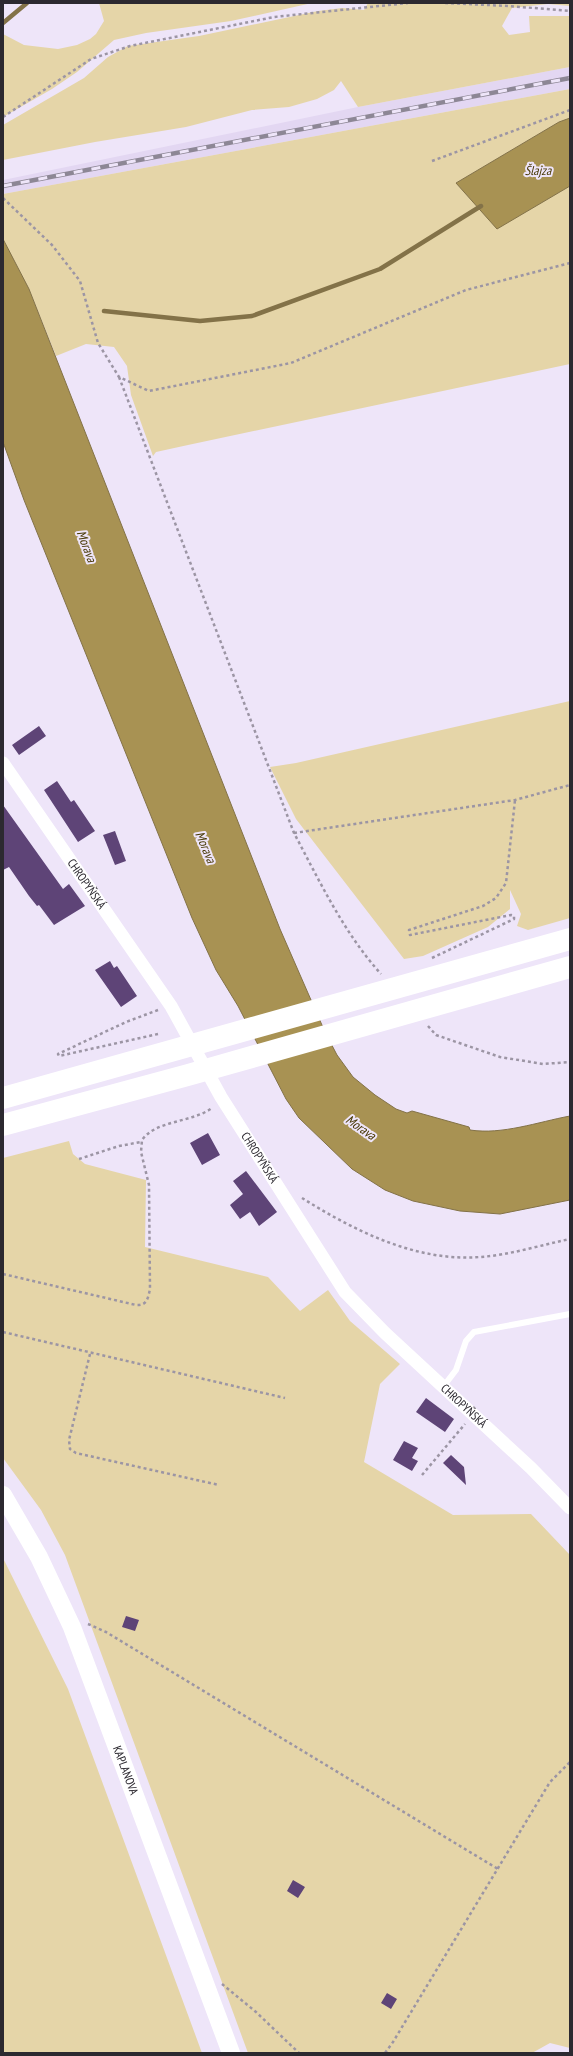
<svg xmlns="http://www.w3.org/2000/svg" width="573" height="2056" viewBox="0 0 573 2056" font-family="'PT Sans Narrow',sans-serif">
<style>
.built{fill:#e3d7f2}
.green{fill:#e5d5a8}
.water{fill:#a89253;stroke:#837248}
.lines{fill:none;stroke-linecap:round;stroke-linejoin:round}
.stream{stroke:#837248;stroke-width:4.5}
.building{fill:#5e4477}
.path{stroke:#9c95a4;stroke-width:2.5;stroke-dasharray:3 3;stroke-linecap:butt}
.lane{stroke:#fff;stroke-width:6}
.street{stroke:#fff;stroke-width:13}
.secondary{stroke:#fff;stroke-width:18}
.highway{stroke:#fff;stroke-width:22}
.rail-casing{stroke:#8d8795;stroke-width:4.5}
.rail{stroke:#eee5f9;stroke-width:3;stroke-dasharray:9;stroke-linecap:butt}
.labels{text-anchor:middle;stroke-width:4;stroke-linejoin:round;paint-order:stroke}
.street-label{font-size:12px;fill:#2c2930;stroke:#eee5f9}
.water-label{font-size:13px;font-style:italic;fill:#453600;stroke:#eee5f9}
</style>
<rect width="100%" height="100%" fill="#eee5f9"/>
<path class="built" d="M570 67V89L3 194V180L358 107Z"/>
<path class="green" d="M99 3H312L231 21 146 33 114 40 77 72 52 89 3 117V34L24 45 58 49 77 45 90 39 96 34 104 21Z
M368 3H570V6L548 4 512 8 502 26 509 35 530 32 529 16H570V67L358 107 341 81 334 90 317 99 289 107 252 110 186 127 95 142 3 160V125L84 78 108 57 128 46 199 36 318 11 342 8 364 10Z
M570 89V118L559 122 456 183 497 228 570 186V364L188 445 156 452 153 456 131 395 127 366 114 347 86 344 56 356 29 289 3 239V194Z
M570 701V918L528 930 517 926 521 914 510 890V909L488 927 423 956 404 959 296 819 270 767 296 763Z
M69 1141 73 1154 85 1164 146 1180 145 1247 268 1277 300 1311 328 1290 350 1321 400 1364 380 1384 364 1462 453 1515 531 1514 570 1555V2048L550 2043 532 2053H248L65 1555 41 1510 3 1458V1158Z
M3 1558 68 1689 202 2053H3Z"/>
<path class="water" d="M570 118V186L497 229 456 183 559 122Z
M3 239 29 289 280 929 325 1032 337 1055 353 1077 375 1095 396 1109 407 1113 412 1111 469 1127 470 1130C502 1135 538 1122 570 1116V1200L500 1214 460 1211 413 1201 385 1190 352 1169 299 1118 286 1099 238 1006 216 970 192 918 24 500 3 442Z"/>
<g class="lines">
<path class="stream" d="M3 23 27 3
M104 311 200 321 252 316 380 269 481 206"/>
</g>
<path class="building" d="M39 726 46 736 19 755 12 745Z
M57 781 71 802 74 800 95 831 78 842 44 790Z
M3 805 63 889 69 884 85 906 54 925 39 905 37 906 29 896 9 867 3 870Z
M115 831 126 861 115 865 103 835Z
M110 961 114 968 117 966 137 996 121 1007 95 970Z
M208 1133 220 1155 202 1165 190 1143Z
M246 1171 277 1212 259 1226 250 1212 240 1219 230 1205 243 1194 233 1181Z
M426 1398 454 1419 445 1432 416 1412Z
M404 1441 418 1448 412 1458 418 1461 412 1471 393 1460Z
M451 1455 464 1467 466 1485 443 1463Z
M126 1616 139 1620 135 1631 122 1627Z
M293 1880 305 1887 298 1898 287 1891Z
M387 1993 397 1999 391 2009 381 2003Z"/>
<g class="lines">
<path class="path" d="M445 3 509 6 570 11
M3 117 91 59 130 46 274 17 408 3
M432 161 570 110
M3 198 52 245 80 281 98 343 119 377 149 391 291 363 466 290 570 263
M119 377 294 833C320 882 344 933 381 974
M294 833 515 800 570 785
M432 958 514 919V916L511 915 410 935 409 930 483 906 496 898 506 883 515 800
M428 1026 436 1035 500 1057 543 1064 570 1062
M158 1034 59 1056 58 1054 126 1022 158 1010
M79 1159 119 1146 141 1142
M302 1198C355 1231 416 1262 480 1257 510 1255 541 1245 570 1239
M3 1274 136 1305C147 1306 148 1298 150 1289L149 1185 141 1152 142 1140C156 1120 191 1123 212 1108
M3 1332 285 1398
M90 1354 69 1440 70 1449 76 1453 219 1485
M422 1475 465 1424
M88 1624 106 1632 498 1869
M222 1984 256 2012 299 2053
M385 2053 393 2042 550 1782 570 1762"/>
<path class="lane" d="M443 1387 456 1370 466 1341 474 1332 570 1314"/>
<path class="street" id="s1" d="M3 763 171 1006 221 1097 345 1292 385 1333 531 1468 570 1508"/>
<path class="secondary" id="s2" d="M3 1495 39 1557 72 1627 231 2053"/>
<path class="highway" d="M3 1098 570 939
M3 1125 188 1075 570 967"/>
<g class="rail-casing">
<path id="rail" d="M3 186 570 78"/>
</g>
<use href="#rail" class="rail"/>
</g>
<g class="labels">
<g class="street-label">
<text dy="4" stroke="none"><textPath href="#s1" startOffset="147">CHROPYŇSKÁ</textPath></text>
<text dy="4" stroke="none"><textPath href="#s1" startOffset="471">CHROPYŇSKÁ</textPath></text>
<text dy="4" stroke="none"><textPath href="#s1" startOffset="795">CHROPYŇSKÁ</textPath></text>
<text dy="4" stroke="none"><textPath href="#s2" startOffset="302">KAPLANOVA</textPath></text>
</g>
<g class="water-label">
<text x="538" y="175">Šlajza</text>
<text transform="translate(87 546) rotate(69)" y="5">Morava</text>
<text transform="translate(206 847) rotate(67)" y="5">Morava</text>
<text transform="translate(361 1127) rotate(35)" y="5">Morava</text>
</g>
</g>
<rect width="573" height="2056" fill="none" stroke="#2c2930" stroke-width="8"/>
</svg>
